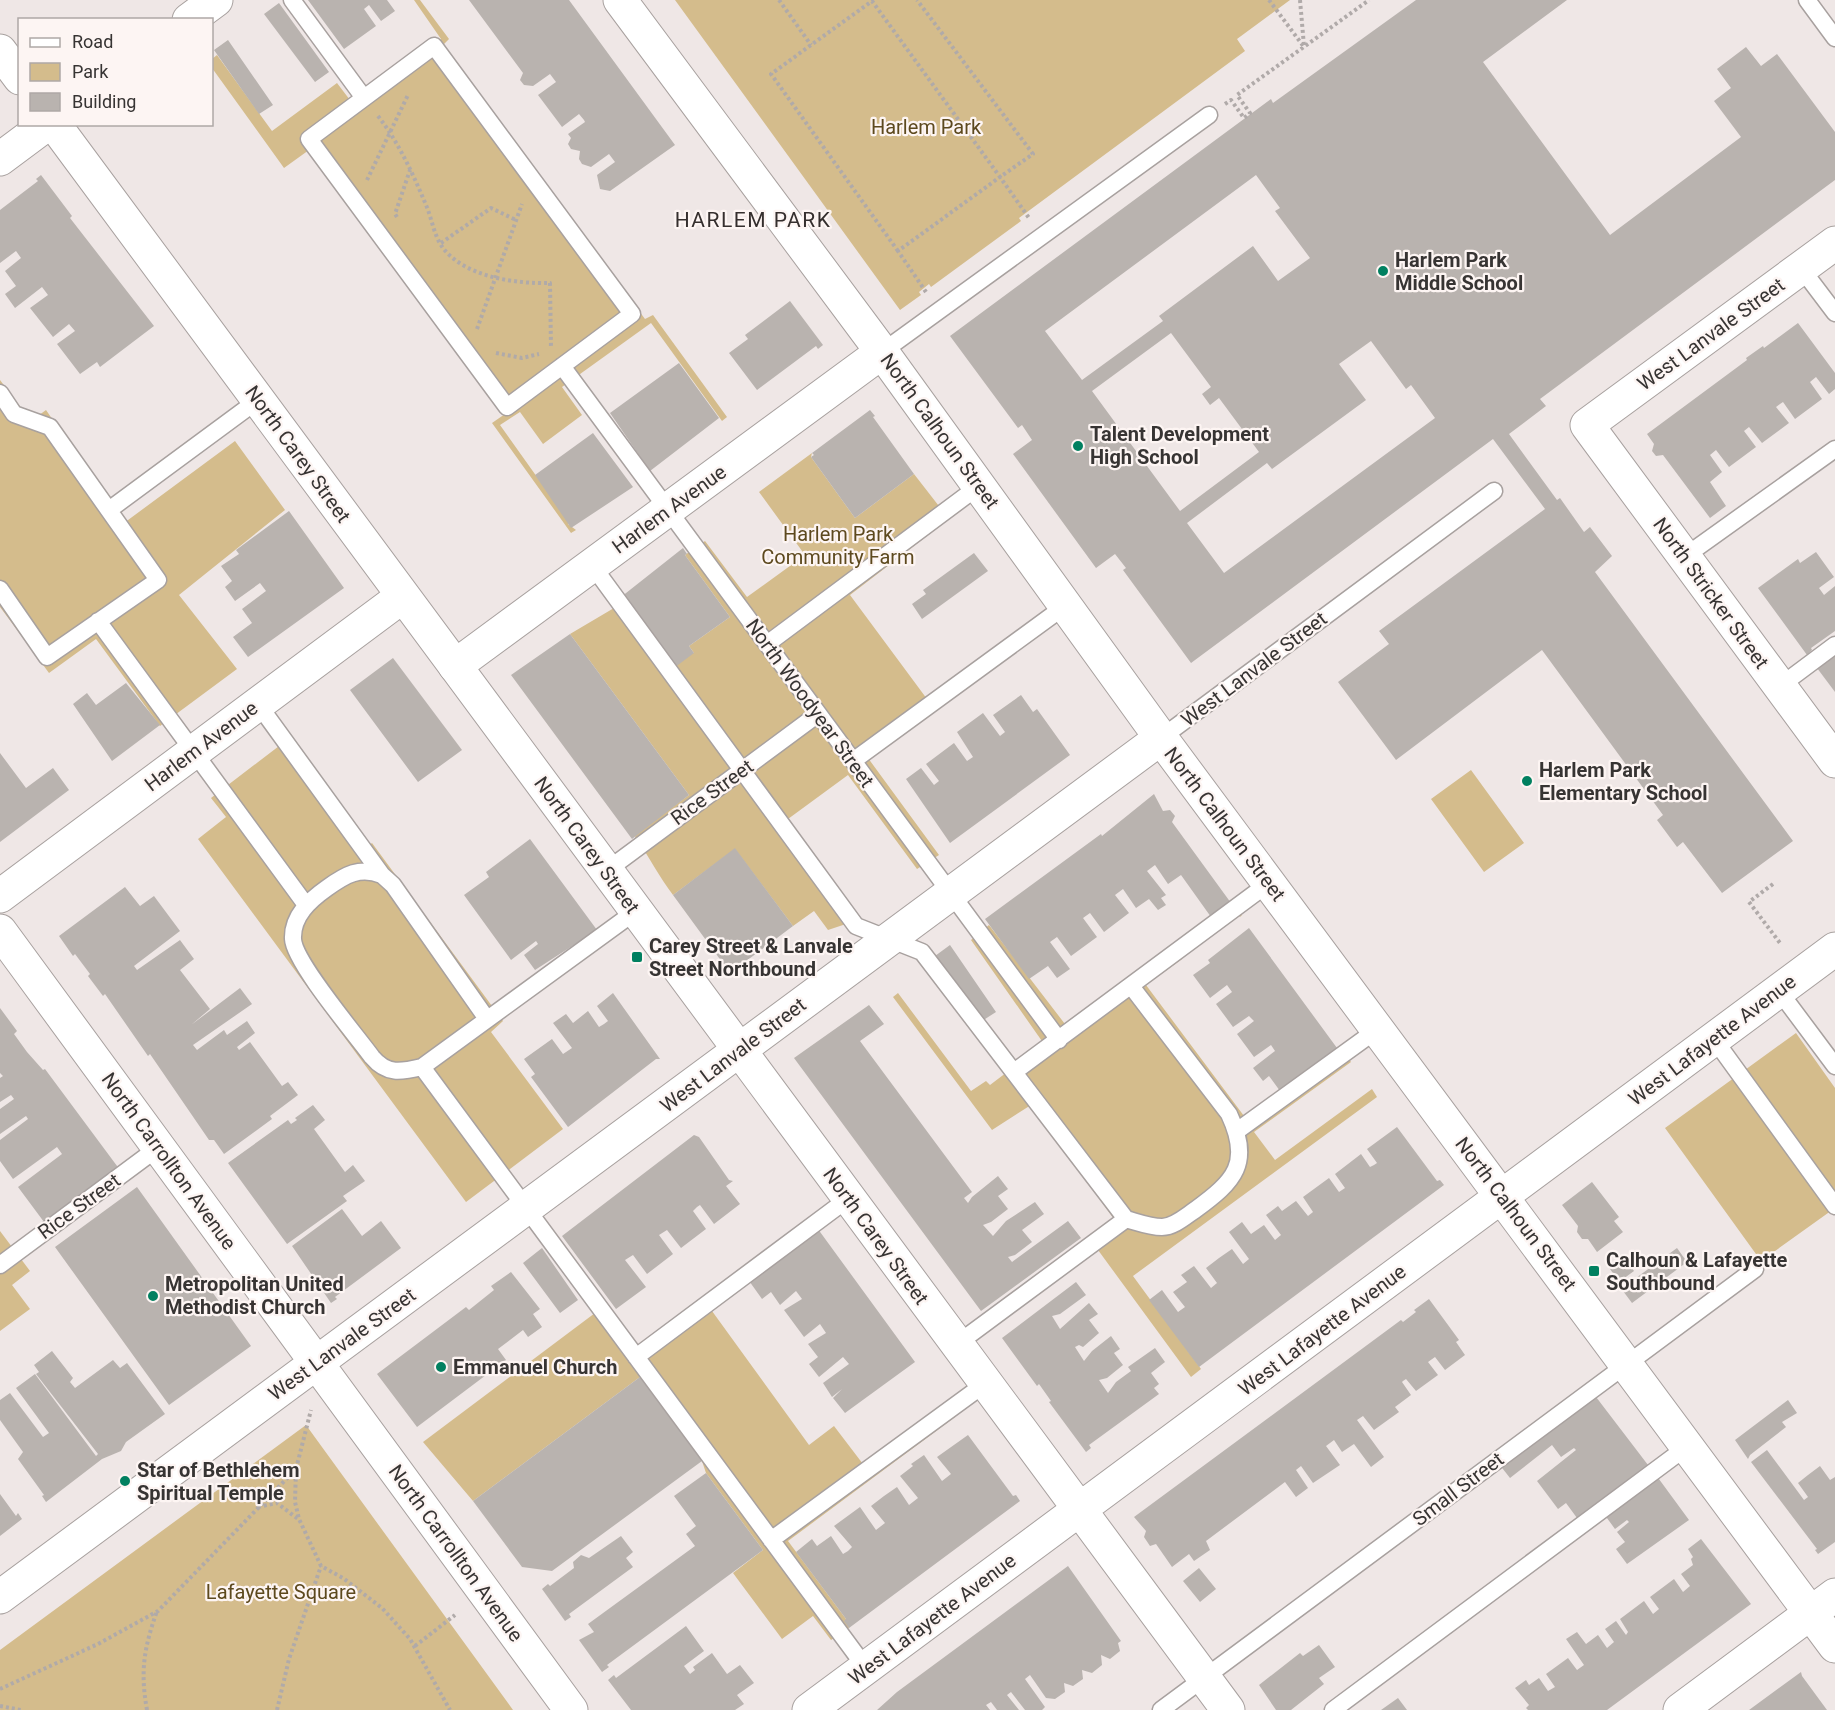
<svg xmlns="http://www.w3.org/2000/svg" width="1835" height="1710" viewBox="0 0 1835 1710" font-family="Roboto,sans-serif">
<style>
.green{fill:#d4bc8c}
.building{fill:#b9b3af;fill-rule:evenodd}
.lines{fill:none;stroke-linecap:round;stroke-linejoin:round}
.lane-casing{stroke:#a8a19f;stroke-width:19}
.street-casing{stroke:#a8a19f;stroke-width:35}
.secondary-casing{stroke:#a8a19f;stroke-width:35}
.path{stroke:#b0aaa9;stroke-width:4;stroke-dasharray:3 3;stroke-linecap:butt}
.lane{stroke:#fff;stroke-width:16}
.street{stroke:#fff;stroke-width:33}
.secondary{stroke:#fff;stroke-width:33}
.poi-dot{fill:#018060;stroke:#fdf5f3;stroke-width:2}
.labels{text-anchor:middle;stroke-width:4.5;stroke-linejoin:round;paint-order:stroke}
.park-label{font-size:20px;fill:#5d491e;stroke:#fdf5f3}
.poi-label{font-size:20px;font-weight:bold;fill:#373433;stroke:#fdf5f3;text-anchor:start}
.street-label{font-size:20px;fill:#373433;stroke:#fdf5f3}
.neighbourhood-label{font-size:21px;letter-spacing:1.5px;fill:#352f2e;stroke:#fdf5f3}
</style>
<rect width="100%" height="100%" fill="#efe7e6"/>
<path class="green" d="M414 0H420L449 39 443 45 645 319 653 315 727 417 722 421 651 323 562 387 582 415 543 444 520 412 500 425 569 522 568 524 576 530 571 533 492 423 505 414 309 150 284 168 212 68V59L217 55 272 131 337 83 353 104 441 39Z
M675 0H1290L1237 39 1245 51 1019 218 1021 221 931 287 929 284 919 292 921 295 900 310Z
M0 380 31 421 46 410 124 523 235 441 285 510 179 595 237 669 160 726 96 639 49 673 0 607Z
M812 453 811 457 855 518 914 474 949 519 850 595 927 699 868 758 939 855 917 869 848 775 788 819 858 915 846 924 828 930 814 911 793 926 735 849 673 895C659 877 649 856 635 837L637 833 689 795 570 634 614 608 694 653 689 646 730 617 685 555 705 541 747 597 805 555 759 492Z
M283 743 362 851 372 843 503 1021 491 1032 563 1129 466 1202 198 839 226 817 211 798Z
M1471 770 1524 843 1484 872 1431 799Z
M1235 906 1242 915 1240 917 1238 913 1179 956 1182 959 1146 985 1247 1120 1343 1051 1351 1062 1254 1132 1275 1160 1372 1089 1377 1097 1133 1276 1201 1369 1191 1377 1098 1250 994 1321 987 1311 1114 1219 1031 1105 992 1130 893 997 898 993 971 1091 986 1081 990 1085 1044 1044 971 940 989 925 1068 1028Z
M1796 1033 1835 1088V1208L1761 1261 1665 1128Z
M0 1231 30 1271 12 1285 30 1309 0 1331Z
M747 1278 712 1311 809 1445 834 1426 866 1468 950 1407 955 1417 788 1541 846 1619 849 1628 831 1640 813 1616 782 1639 733 1573 763 1550 706 1473 702 1461 640 1377 473 1501 423 1442 595 1313 626 1357Z
M306 1425 513 1710H0V1650Z"/>
<path class="building" d="M308 0H387L395 11 381 21 369 5 364 9 376 26 344 49Z
M469 0H569L675 145 610 191 600 189 597 175 615 162 609 154 591 167 582 164 579 159 580 151 571 149 568 144 571 138 568 134 585 122 584 120 579 114 562 127 538 95 556 82 550 74 533 86 524 85 520 80 523 73Z
M1416 0H1567L1483 62 1610 235 1741 137 1714 101 1731 88 1717 69 1746 47 1761 66 1777 54 1835 132V180L1540 399 1546 406 1509 434 1557 500 1560 498 1584 532 1590 527 1612 556 1595 572 1793 841 1722 893 1683 842 1677 847 1657 820 1663 815 1542 650 1396 760 1338 682 1389 644 1379 631 1545 509 1493 439 1191 663 1123 570 1126 568 1115 554 1096 568 1013 454 1032 440 1022 425 1018 428 950 336 1271 99 1273 103ZM1256 175 1280 208 1275 211 1310 258 1278 281 1253 246 1159 316 1163 321 1082 380 1045 331ZM1171 333 1211 387 1202 394 1210 405 1219 398 1259 452 1180 511 1092 391ZM1371 341 1406 389 1411 385 1435 418 1224 573 1187 523 1267 463 1272 469 1366 400 1339 364Z
M279 3 329 72 315 82 264 14Z
M228 40 273 105 259 114 214 50Z
M41 175 72 216 70 218 154 326 100 367 97 362 80 374 57 344 75 331 69 324 53 337 30 308 48 295 42 287 15 308 5 294 16 286 5 271 21 258 16 251 0 263V210L38 181 36 179Z
M790 301 823 345 818 349 816 346 757 390 729 353 748 339 745 335Z
M1798 323 1835 373V389L1829 394 1816 377 1810 382 1822 399 1795 419 1783 402 1780 404 1776 407 1789 423 1762 443 1749 427 1744 431 1756 447 1729 467 1716 450 1710 455 1722 472 1710 482 1726 506 1710 518 1663 455 1656 456 1652 451 1654 444 1647 434 1747 360 1746 358 1763 346 1764 348Z
M679 363 719 418 650 471 610 413Z
M870 410 875 416 873 417 914 474 855 518 811 457 814 455 812 453Z
M593 433 633 487 571 528 535 475Z
M289 511 344 588 248 657 233 637 252 623 242 609 266 591 260 583 235 601 225 587 232 581 221 566 239 554 236 550Z
M683 548 687 554 685 555 730 617 689 646 694 653 674 668 621 597Z
M1816 552 1834 577 1819 588 1824 595 1835 586V631L1811 648 1812 650 1807 655 1758 588 1798 559 1800 563Z
M974 553 988 571 922 619 912 604 926 594 923 590Z
M570 634 689 795 632 839 511 675Z
M1835 654V692L1817 668Z
M393 658 462 750 418 782 350 690Z
M126 683 160 725 112 761 73 704 87 693 96 705Z
M1021 695 1033 712 1037 709 1070 755 950 843 906 779 921 768 934 785 939 781 926 764 954 743 967 761 973 757 957 732 983 713 1000 736 1005 732 993 715Z
M0 753 26 788 53 768 69 790 0 842Z
M1154 794 1163 811 1170 810 1175 816 1172 822 1231 903 1211 917 1181 875 1168 884 1155 865 1147 871 1166 895 1161 898 1166 905 1158 910 1149 899 1136 908 1123 889 1115 895 1129 913 1104 932 1090 913 1083 918 1097 937 1071 956 1057 937 1050 942 1070 969 1057 978 1048 966 1029 979 985 919 1101 834 1102 836Z
M530 839 597 930 535 970 524 955 538 944 536 941 511 960 464 895 489 877 486 872Z
M735 848 793 926 730 973 673 895Z
M125 887 140 906 154 896 180 931 134 966 137 970 180 940 194 959 180 970 210 1009 191 1025 240 988 252 1004 193 1045 197 1050 224 1030 227 1035 247 1021 255 1033 237 1047 239 1050 250 1042 282 1086 288 1082 298 1095 270 1116 272 1119 224 1154 214 1140H209L150 1054 148 1056 105 994 103 996 88 976 90 974 75 954 73 956 59 936Z
M1249 928 1337 1048 1280 1091 1269 1076 1263 1081 1253 1068 1275 1051 1271 1045 1254 1057 1237 1034 1254 1021 1249 1016 1233 1027 1216 1004 1232 992 1227 985 1210 998 1193 975 1210 963 1208 960Z
M950 945 996 1012 982 1021 935 956Z
M613 993 660 1059H656L568 1127 531 1077 535 1074 524 1059 552 1039 563 1054 572 1048 553 1023 566 1014 573 1023 588 1011 599 1027 604 1024 608 1021 597 1006Z
M869 1005 884 1024 860 1041 972 1192 964 1198 968 1203 972 1197 998 1176 1008 1189 998 1196 1008 1209 991 1222 983 1225 993 1236 1006 1221 1035 1202 1044 1214 1022 1230 1032 1242 1015 1255 1008 1257 1012 1262 1068 1221 1081 1238 981 1311 794 1058Z
M0 1008 17 1031 14 1034 27 1052 43 1070 45 1069 120 1170 44 1222 18 1187 62 1154 57 1147 13 1179 0 1161V1140L28 1119 26 1116 0 1134V1109L14 1099 11 1095 0 1102V1078L3 1076 0 1073Z
M313 1105 325 1120 314 1129 345 1172 353 1165 365 1181 343 1196 347 1201 287 1244 228 1163 288 1120 291 1124 297 1120 295 1118Z
M1397 1127 1437 1181 1440 1180 1444 1185 1199 1367 1149 1300 1162 1290 1178 1312 1185 1307 1173 1292 1187 1282 1181 1275 1194 1266 1211 1288 1217 1283 1206 1268 1219 1258 1232 1249 1243 1264 1249 1259 1229 1232 1242 1222 1251 1234 1264 1225 1275 1240 1281 1235 1266 1215 1278 1206 1282 1211 1296 1201 1308 1216 1313 1212 1303 1197 1329 1178 1339 1192 1345 1188 1335 1174 1361 1154 1370 1167 1374 1165 1377 1163 1367 1149Z
M694 1135 699 1137 729 1180 733 1181 726 1186 740 1204 714 1224 700 1205 697 1207 693 1211 706 1229 681 1248 667 1230 659 1235 673 1254 647 1274 633 1255 625 1260 646 1287 616 1309 562 1236Z
M1592 1182 1619 1217 1614 1221 1623 1232 1597 1252 1588 1239H1582L1577 1232 1578 1226 1562 1205Z
M137 1187 251 1346 169 1405 55 1247Z
M342 1209 362 1236 381 1221 401 1248 335 1297 337 1299 331 1303 292 1246Z
M815 1225 915 1362 845 1413 833 1398 842 1389 832 1397 823 1383 849 1364 843 1357 819 1377 809 1364 818 1357 808 1344 826 1333 820 1324 804 1337 784 1310 802 1299 796 1291 780 1305 771 1292 762 1299 747 1278Z
M542 1248 578 1300 560 1313 523 1263Z
M1677 1248 1687 1262 1632 1303 1620 1287 1625 1286Z
M1624 1256 1634 1271 1619 1282 1608 1266Z
M511 1272 540 1309 533 1314 542 1327 528 1337 523 1330 498 1349 506 1360 417 1427 377 1374 466 1307 469 1310 494 1290 491 1286Z
M1076 1282 1086 1295 1060 1314 1052 1316 1060 1329 1089 1303 1098 1314 1089 1320 1099 1333 1083 1347 1079 1345 1075 1347 1084 1361 1092 1351 1111 1336 1120 1349 1114 1353 1123 1365 1107 1378 1099 1380 1108 1393 1116 1382 1131 1371 1128 1367 1155 1348 1165 1362 1151 1373 1159 1384 1154 1388 1159 1394 1089 1445 1091 1448 1086 1452 1049 1402 1051 1401 1039 1384 1037 1386 1002 1338Z
M1429 1299 1459 1340 1456 1342 1465 1355 1445 1370 1435 1357 1428 1362 1438 1375 1416 1391 1406 1379 1403 1381 1402 1382 1411 1395 1395 1407 1399 1412 1374 1430 1363 1416 1357 1420 1384 1457 1371 1467 1354 1444 1342 1452 1334 1440 1326 1446 1340 1465 1313 1483 1301 1466 1296 1470 1308 1488 1296 1497 1285 1482 1206 1541 1210 1550 1194 1561 1189 1554 1172 1567 1156 1544 1150 1546 1144 1537 1146 1531 1134 1517 1401 1320 1403 1322 1416 1312 1414 1310Z
M52 1351 73 1378 70 1382 75 1388 113 1360 120 1368 127 1363 165 1414 126 1442 121 1451 102 1459 46 1502 42 1496 44 1495 18 1459 23 1452 0 1420V1400L10 1393 43 1437 49 1433 16 1388 35 1374 96 1456 98 1454 36 1374 39 1372 34 1365Z
M640 1377 702 1461 552 1571 522 1567 473 1501Z
M1593 1393 1648 1465 1577 1518 1566 1503 1558 1509 1537 1481 1576 1450 1574 1448 1561 1457 1552 1445 1510 1478 1499 1464Z
M1788 1400 1797 1413 1782 1422 1786 1427 1750 1455 1748 1459 1735 1440Z
M968 1435 1013 1496 1016 1495 1020 1501 849 1628 844 1621 846 1619 796 1552 812 1539 817 1546 831 1536 843 1554 848 1551 852 1547 834 1526 860 1507 876 1530 885 1523 871 1506 884 1496 897 1487 909 1505 918 1498 900 1476 913 1466 911 1464 924 1455 942 1481 951 1474 937 1457Z
M1767 1450 1804 1500 1808 1497 1798 1483 1808 1475 1820 1466 1830 1480 1835 1477V1542L1818 1554 1815 1550 1817 1549 1751 1462Z
M706 1473 763 1550 607 1665 609 1667 602 1672 579 1640 594 1632 588 1624 695 1546 686 1534 696 1526 674 1496Z
M1656 1475 1689 1520 1627 1564 1616 1549 1625 1542 1617 1532 1629 1522 1627 1520 1615 1529 1604 1514Z
M0 1494 16 1516 18 1513 22 1519 0 1536Z
M621 1536 633 1552 626 1558 633 1567 569 1614 571 1617 565 1621 542 1589 548 1584 550 1586 574 1568 573 1562 581 1555 589 1558Z
M1701 1539 1751 1604 1607 1710H1528L1526 1708 1529 1705 1515 1688 1526 1680 1529 1685 1539 1678 1548 1691 1555 1687 1546 1674 1568 1658 1577 1670 1584 1665 1566 1639 1577 1632 1586 1644 1598 1635 1607 1648 1614 1642 1605 1629 1616 1621 1626 1635 1628 1632 1620 1619 1644 1601 1653 1614 1659 1609 1650 1597 1674 1579 1683 1592 1690 1586 1681 1574 1693 1565 1691 1559 1693 1557 1688 1549Z
M1068 1566 1121 1641 1118 1643 1120 1651 1110 1659 1101 1655 1102 1665 1092 1673 1082 1670 1083 1679 1073 1686 1064 1683 1065 1692 1055 1699 1046 1698 1030 1675 1025 1679 1045 1707 1042 1710H1025L1011 1692 1007 1695 1019 1710H997L991 1702 986 1705 990 1710H877L897 1692Z
M1199 1568 1216 1589 1200 1602 1183 1581Z
M686 1626 704 1651 684 1666 690 1674 695 1670 693 1667 712 1653 727 1674 740 1665 754 1683 737 1695 744 1704 735 1710H631L608 1680 614 1675 616 1678Z
M1319 1645 1335 1667 1319 1678 1324 1684 1291 1710H1276L1259 1685 1300 1653 1303 1656Z
M1801 1672 1802 1676 1827 1710H1749Z
M1398 1698 1407 1710H1381Z"/>
<g class="lines">
<g class="lane-casing">
<path id="lane" d="M292 0 364 98
M1807 0 1835 38
M434 46 632 314 507 407 309 139Z
M1801 268 1835 313
M882 352 1209 115
M562 366 1059 1040
M0 393 14 414 50 427 158 580 47 657 0 589
M109 510 258 400
M1684 557 1835 449
M592 565 856 926 922 952 1126 1219C1137 1222 1150 1227 1162 1227 1174 1227 1186 1216 1195 1210 1235 1181 1252 1163 1229 1114L1131 986
M98 621 306 905
M767 644 979 486
M1780 686 1835 645
M258 704 382 875 393 885 487 1019
M1161 738 1494 491
M853 761 1065 606
M606 871 818 714
M382 875C360 866 345 875 327 888 310 900 292 916 293 939 294 962 356 1035 372 1057 387 1075 401 1072 422 1067L636 911
M1779 991 1835 1066
M1714 1039 1835 1206
M422 1067 866 1668
M1014 1072 1269 883
M1237 1131 1378 1029
M0 1265 159 1147
M957 1344 1126 1219
M636 1357 849 1198
M771 1540 986 1383
M1161 1710 1755 1269
M1333 1710 1688 1446"/>
</g>
<g class="street-casing">
<path id="street" d="M1835 243 1587 425 1835 761
M455 666 882 352
M0 931 571 1710
M0 1597 1161 738"/>
</g>
<g class="secondary-casing">
<path id="secondary" d="M620 0 882 352 1161 738 1835 1646
M189 20 216 0
M0 51 20 78
M54 124 1228 1710
M0 159 47 124
M0 896 403 596
M809 1710 1835 949
M1680 1710 1835 1595"/>
</g>
<path class="path" d="M779 0 811 45
M1269 0 1304 47
M1300 0 1304 46
M1225 104 1231 100 1244 118 1250 113 1237 95 1369 0
M378 116C399 143 413 174 426 205 432 219 434 236 443 248 465 277 516 284 550 283L551 348
M367 180 408 95
M397 217 395 214 410 170
M441 243 491 208 516 220
M898 251 771 74 872 1 1000 177 1033 154 917 0
M926 292 898 251 1000 177 1029 218
M477 329 522 204
M496 353 522 358 539 354
M1773 884 1749 902 1780 943
M296 1469 311 1410
M258 1507 277 1503 298 1519
M415 1646 455 1615
M0 1689 98 1644 158 1611 296 1469 295 1502 299 1519 321 1566 343 1578 382 1608 410 1639 450 1710
M0 1706 21 1710
M147 1710C140 1671 144 1648 157 1611
M277 1710 289 1659 321 1566"/>
<use href="#lane" class="lane"/>
<use href="#street" class="street"/>
<use href="#secondary" class="secondary"/>
</g>
<g class="poi-dot">
<circle cx="1383" cy="271" r="6"/>
<circle cx="1078" cy="446" r="6"/>
<circle cx="1527" cy="781" r="6"/>
<rect x="631" y="951" width="12" height="12" rx="3"/>
<rect x="1588" y="1265" width="12" height="12" rx="3"/>
<circle cx="153" cy="1296" r="6"/>
<circle cx="441" cy="1367" r="6"/>
<circle cx="125" cy="1481" r="6"/>
</g>
<g class="labels">
<g class="park-label">
<text x="926" y="134">Harlem Park</text>
<text x="838" y="541">Harlem Park<tspan x="838" dy="23">Community Farm</tspan></text>
<text x="281" y="1599">Lafayette Square</text>
</g>
<g class="poi-label">
<text x="1395" y="267">Harlem Park<tspan x="1395" dy="23">Middle School</tspan></text>
<text x="1090" y="441">Talent Development<tspan x="1090" dy="23">High School</tspan></text>
<text x="1539" y="777">Harlem Park<tspan x="1539" dy="23">Elementary School</tspan></text>
<text x="649" y="953">Carey Street &amp; Lanvale<tspan x="649" dy="23">Street Northbound</tspan></text>
<text x="1606" y="1267">Calhoun &amp; Lafayette<tspan x="1606" dy="23">Southbound</tspan></text>
<text x="165" y="1291">Metropolitan United<tspan x="165" dy="23">Methodist Church</tspan></text>
<text x="453" y="1374">Emmanuel Church</text>
<text x="137" y="1477">Star of Bethlehem<tspan x="137" dy="23">Spiritual Temple</tspan></text>
</g>
<g class="street-label">
<text transform="translate(1711 334) rotate(-36)" y="7">West Lanvale Street</text>
<text transform="translate(940 431) rotate(54)" y="7">North Calhoun Street</text>
<text transform="translate(298 454) rotate(54)" y="7">North Carey Street</text>
<text transform="translate(669 509) rotate(-36)" y="7">Harlem Avenue</text>
<text transform="translate(1711 593) rotate(54)" y="7">North Stricker Street</text>
<text transform="translate(1254 669) rotate(-37)" y="7">West Lanvale Street</text>
<text transform="translate(810 703) rotate(54)" y="7">North Woodyear Street</text>
<text transform="translate(201 746) rotate(-37)" y="7">Harlem Avenue</text>
<text transform="translate(712 792) rotate(-36)" y="7">Rice Street</text>
<text transform="translate(1225 824) rotate(53)" y="7">North Calhoun Street</text>
<text transform="translate(587 845) rotate(54)" y="7">North Carey Street</text>
<text transform="translate(1712 1040) rotate(-37)" y="7">West Lafayette Avenue</text>
<text transform="translate(733 1055) rotate(-37)" y="7">West Lanvale Street</text>
<text transform="translate(169 1161) rotate(54)" y="7">North Carrollton Avenue</text>
<text transform="translate(79 1206) rotate(-36)" y="7">Rice Street</text>
<text transform="translate(1516 1214) rotate(53)" y="7">North Calhoun Street</text>
<text transform="translate(876 1236) rotate(54)" y="7">North Carey Street</text>
<text transform="translate(1322 1330) rotate(-37)" y="7">West Lafayette Avenue</text>
<text transform="translate(342 1344) rotate(-36)" y="7">West Lanvale Street</text>
<text transform="translate(1458 1489) rotate(-37)" y="7">Small Street</text>
<text transform="translate(456 1553) rotate(54)" y="7">North Carrollton Avenue</text>
<text transform="translate(932 1619) rotate(-37)" y="7">West Lafayette Avenue</text>
</g>
<g class="neighbourhood-label">
<text x="753" y="227">HARLEM PARK</text>
</g>
</g>
<rect x="18" y="18" width="195" height="108" fill="#fdf5f3" stroke="#aea8a6" stroke-width="1.5"/>
<rect x="30" y="38" width="30" height="9" fill="#ffffff" stroke="#aea8a6" stroke-width="1.5"/>
<text x="72" y="48" font-size="18" fill="#373433">Road</text>
<rect x="30" y="63" width="30" height="18" fill="#d4bc8c" stroke="#aea8a6" stroke-width="1.5"/>
<text x="72" y="78" font-size="18" fill="#373433">Park</text>
<rect x="30" y="93" width="30" height="18" fill="#b9b3af" stroke="#aea8a6" stroke-width="1.5"/>
<text x="72" y="108" font-size="18" fill="#373433">Building</text>
</svg>
